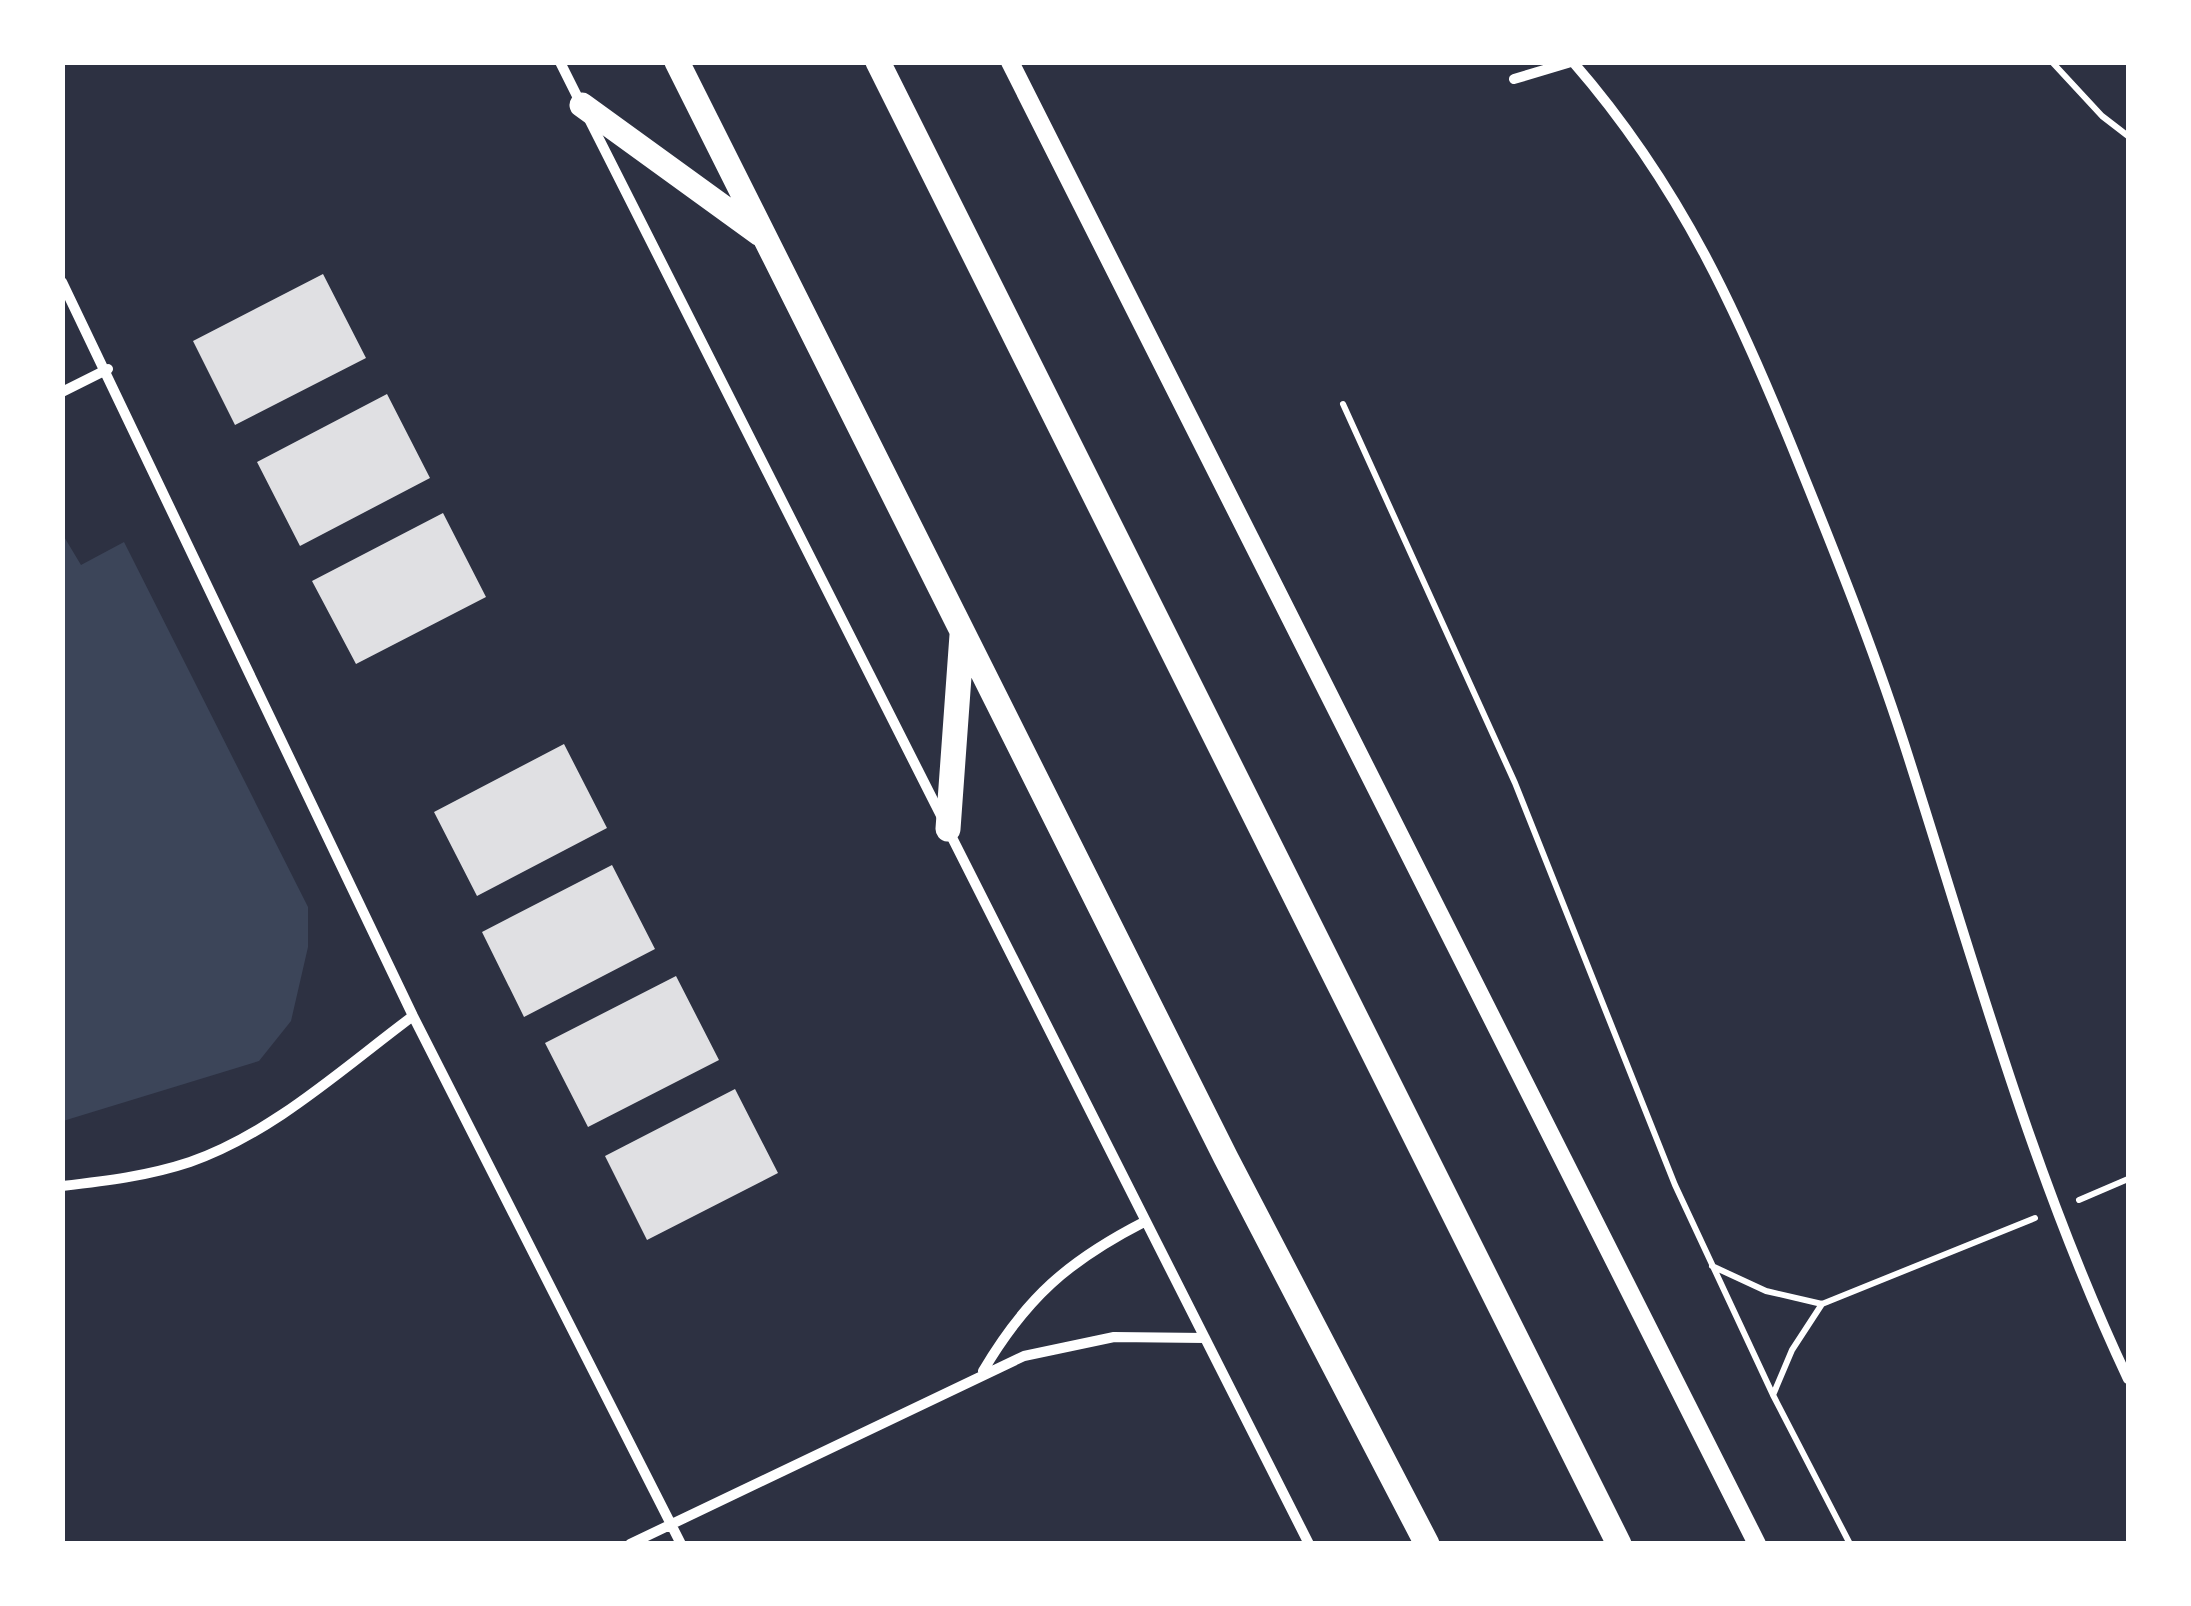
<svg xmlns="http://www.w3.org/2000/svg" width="2191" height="1606" viewBox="0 0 2191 1606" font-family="Lato,sans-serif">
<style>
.green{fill:#3c4559}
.building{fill:#e0e0e3}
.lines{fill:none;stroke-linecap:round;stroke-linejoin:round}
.path{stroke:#fff;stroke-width:6}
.minor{stroke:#fff;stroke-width:10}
.tertiary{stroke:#fff;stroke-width:18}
.primary{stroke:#fff;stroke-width:25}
</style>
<rect width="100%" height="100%" fill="#2d3142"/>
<path class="green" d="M63 535 81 565 124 542 308 907V947L291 1021 259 1061 63 1121Z"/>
<path class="building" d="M323 274 366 358 235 425 193 341Z
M387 394 430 478 300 546 257 462Z
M443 513 486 597 356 664 312 581Z
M564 744 607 828 477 896 434 812Z
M612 865 655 949 524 1017 482 932Z
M676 976 719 1060 588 1127 545 1043Z
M735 1089 778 1173 647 1240 605 1156Z"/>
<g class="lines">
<path class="path" d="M2052 62 2102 116 2128 136
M1343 404 1515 783 1675 1185 1773 1395 1850 1544
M2079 1200 2128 1179
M1712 1266 1766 1291 1822 1304 2035 1218
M1773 1395 1792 1350 1822 1304"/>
<path class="minor" d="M560 62 582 106
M1573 62C1682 187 1740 317 1801 469 1840 565 1878 661 1909 759 1976 969 2034 1180 2128 1379
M1514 79 1571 62
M590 121 1309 1544
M62 282 413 1016 681 1544
M62 392 108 369
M62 1186C106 1181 148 1176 190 1162 273 1133 343 1068 413 1016
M983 1371C1026 1298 1068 1261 1144 1222
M630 1544 1024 1356 1114 1337 1205 1338"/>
<path class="tertiary" d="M1010 62 1757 1544"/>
<path class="primary" d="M677 62 1226 1158 1427 1544
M878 62 1619 1544
M582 105 760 234
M948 829 962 635"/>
</g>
<rect width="2191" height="1606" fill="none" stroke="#ffffff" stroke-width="130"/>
</svg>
